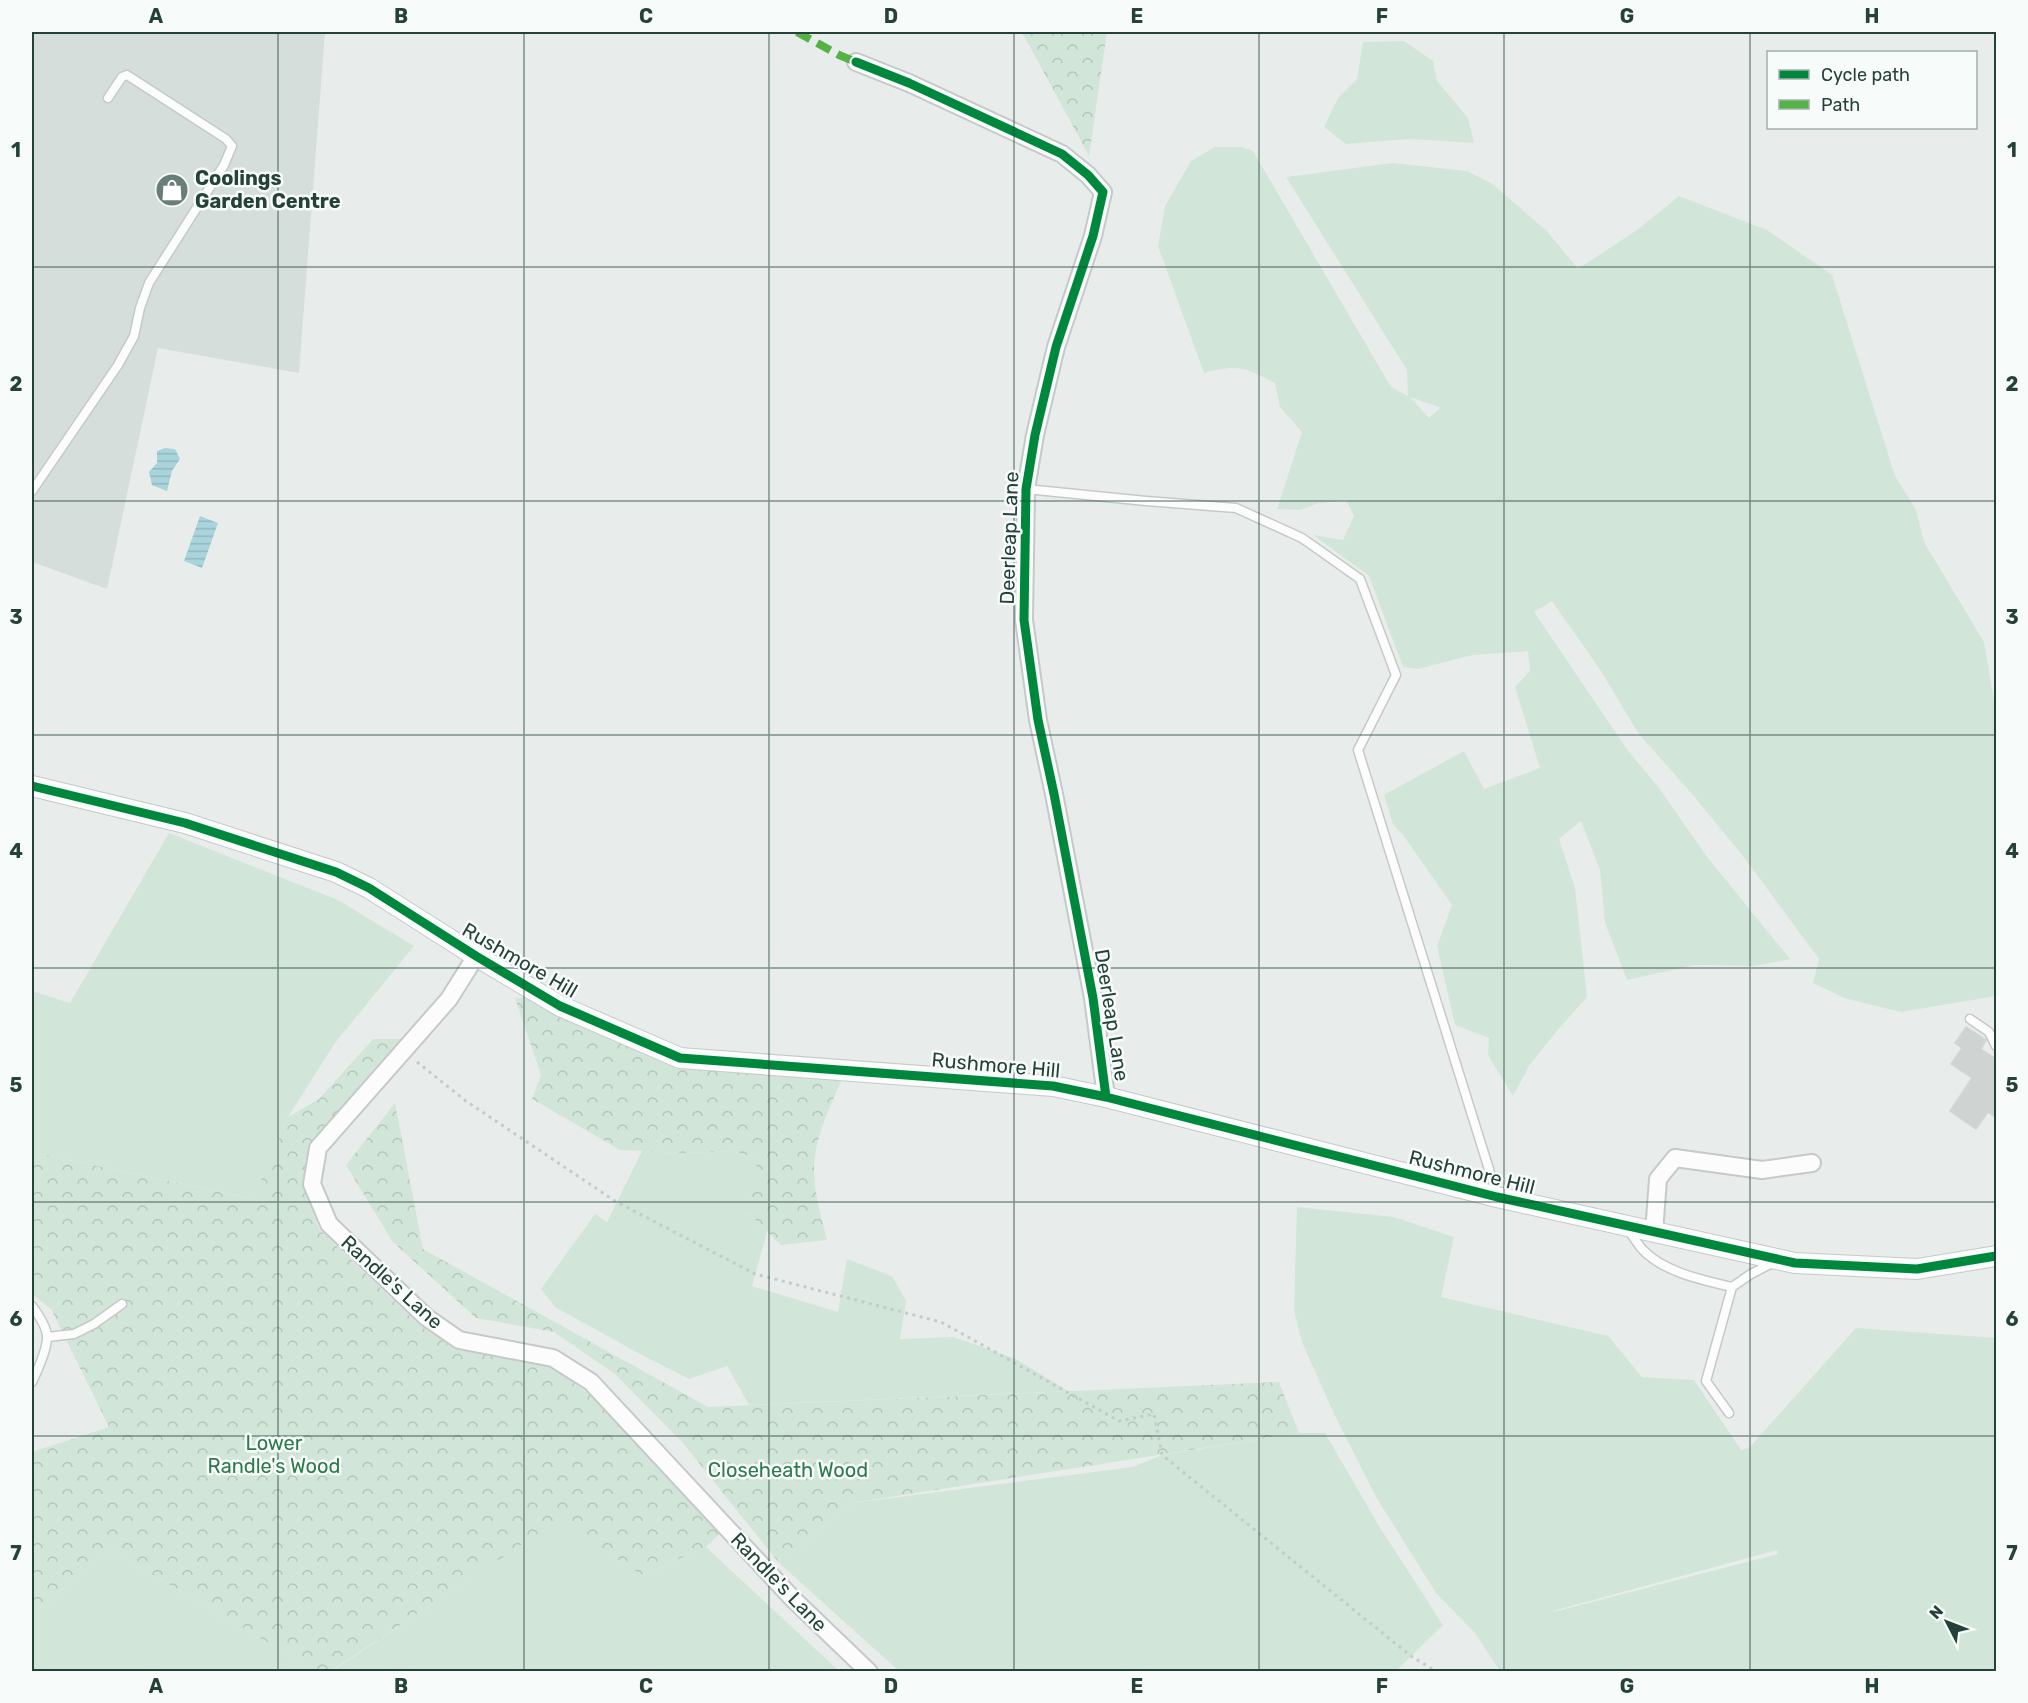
<svg xmlns="http://www.w3.org/2000/svg" width="2028" height="1703" viewBox="0 0 2028 1703" font-family="Rubik,sans-serif">
<style>
.built{fill:#d6dedb}
.green{fill:#d1e6d8;fill-rule:evenodd}
.forest{fill:url(#forest-crowns)}
.water{fill:url(#water-rules)}
.building{fill:#cfd4d2;stroke:#d1d6d4;stroke-width:1.5}
.lines{fill:none;stroke-linecap:round;stroke-linejoin:round}
.service-casing{stroke:#c5cac8;stroke-width:11}
.minor-casing{stroke:#c5cac8;stroke-width:20}
.tertiary-casing{stroke:#c5cac8;stroke-width:22}
.path{stroke:#c3ccca;stroke-width:3;stroke-dasharray:3 4.5;stroke-linecap:butt}
.service{stroke:#fcfcfc;stroke-width:8}
.minor{stroke:#fcfcfc;stroke-width:16}
.tertiary{stroke:#fcfcfc;stroke-width:20}
.quiet{stroke:#55b346;stroke-width:8;stroke-dasharray:15 8;stroke-linecap:butt}
.cycleway-casing{stroke:#f7fbf9;stroke-width:13}
.cycleway{stroke:#00873e;stroke-width:9}
.grid{fill:none;stroke:#24423a;stroke-width:1.5;stroke-opacity:0.55}
.labels{text-anchor:middle;stroke-width:5;stroke-linejoin:round;paint-order:stroke}
.poi-label{font-size:20px;font-weight:bold;fill:#24423a;stroke:#f7fbf9;text-anchor:start}
.street-label{font-size:20px;fill:#24423a;stroke:#f7fbf9}
.park-label{font-size:20px;fill:#2d7a4b;stroke:#f7fbf9}
.neatline{fill:none;stroke:#24423a;stroke-width:2}
.grid-label{font-size:20px;text-anchor:middle;font-weight:bold;fill:#24423a}
</style>
<defs>
<pattern id="forest-crowns" width="20" height="18" patternUnits="userSpaceOnUse" patternTransform="scale(1.5)"><rect width="20" height="18" fill="#d1e6d8"/><path d="M2 6a3 3 0 1 1 6 0M12 15a3 3 0 1 1 6 0" fill="none" stroke="#b3c6ba"/></pattern>
<pattern id="water-rules" width="6" height="5" patternUnits="userSpaceOnUse" patternTransform="scale(1.5)"><rect width="6" height="5" fill="#a9d4db"/><path d="M0 2.5h6" fill="none" stroke="#91b7bd"/></pattern>
</defs>
<rect width="100%" height="100%" fill="#e8edeb"/>
<path class="built" d="M32 32H325L299 373 158 348 107 589 32 562Z"/>
<path class="green" d="M1404 41 1433 61 1437 81 1468 118 1474 143 1409 139 1346 144 1324 127 1338 98 1357 79 1363 42Z
M1215 147H1242L1253 151 1391 387 1408 396 1407 370 1286 177 1393 163 1467 171 1491 183 1547 231 1578 269 1637 230 1679 196 1767 230 1832 275 1895 476 1916 510 1924 542 1984 642 1996 712V996L1901 1012 1844 998 1813 983 1819 959 1746 860 1693 795 1638 733 1601 671 1552 601 1534 612 1629 752 1656 784 1708 858 1790 959 1755 966 1695 965 1627 980 1605 923 1600 870 1581 821 1559 839 1575 888 1587 997 1556 1032 1529 1066 1513 1096 1488 1055 1489 1038 1455 1025 1437 946 1452 905 1406 839 1393 824 1384 795 1464 751 1484 789 1540 768 1515 687 1530 671 1528 651 1473 655 1418 669 1403 667 1369 576 1313 535 1343 540 1354 516 1346 500 1319 503 1300 510 1277 509 1302 432 1280 407 1275 383C1244 367 1238 364 1204 373L1158 246 1165 206 1191 161ZM1410 397 1439 407 1440 408 1429 418Z
M169 833 338 900 414 946 335 1043 288 1117 254 1199 32 1152V991L70 1003Z
M642 1151 685 1153 734 1151 759 1159 747 1212 767 1232 752 1286 838 1312 847 1259 892 1276 906 1301 900 1339 954 1337 1016 1359 1068 1391 749 1405 727 1366 689 1379 638 1353 555 1307 541 1289 595 1214 607 1222Z
M1297 1207 1394 1217 1454 1237 1441 1297 1608 1336 1642 1377 1694 1380 1741 1450 1749 1448 1856 1328 1996 1338V1671H1500L1475 1633 1436 1593 1376 1497 1335 1416 1302 1342 1294 1310ZM1777 1550 1778 1554 1553 1612V1611Z
M1299 1433H1325L1379 1526 1443 1625 1396 1671H899L779 1563 852 1503 1133 1467 1162 1455Z
M557 1520 642 1575 706 1547 839 1671 331 1672Z
M109 1549 316 1671H32V1616Z"/>
<path class="forest" d="M1022 32H1107L1089 156Z
M532 997 683 1065 843 1077C830 1107 814 1138 814 1171 814 1194 822 1218 827 1240L781 1245 747 1212 758 1159 734 1151 685 1153 620 1150 532 1099 541 1075 515 998Z
M373 1039H402L309 1145 302 1183 319 1229 418 1324 454 1349 551 1367 592 1396 720 1533 706 1547 642 1575 557 1521 331 1671H316L109 1549 32 1616V1452L109 1427 51 1309 32 1294V1152L253 1199 288 1117 319 1099Z
M395 1103 423 1249 708 1407 1279 1382 1299 1433 852 1503 779 1563 682 1442 615 1374 554 1332 476 1318 392 1241 346 1165Z"/>
<path class="water" d="M165 448 175 449 180 459 172 471 167 491 152 485 149 472 157 463V451Z
M200 516 218 523 202 568 184 561Z"/>
<path class="building" d="M1966 1027 1986 1040 1981 1049 1996 1059V1118L1988 1112 1976 1129 1950 1111 1972 1078 1951 1064 1962 1048 1955 1043Z"/>
<g class="lines">
<g class="service-casing">
<path id="service" d="M1026 489 1146 501 1236 508 1302 538 1360 579 1396 675 1358 750 1497 1195
M32 491 118 365 134 336 140 308 149 283 224 165 232 146 226 139 127 75 122 77 108 98
M1970 1019 1989 1032 1996 1046
M1628 1230C1633 1236 1637 1243 1642 1249 1663 1272 1702 1280 1732 1287
M32 1306C38 1314 46 1325 47 1336 48 1347 37 1372 32 1382
M47 1337 74 1334 94 1324 122 1304
M1729 1413 1706 1381 1732 1287 1751 1274 1776 1261"/>
</g>
<g class="minor-casing">
<path id="minor" d="M856 62 909 83 1062 154 1088 175 1103 192 1093 236 1056 347 1035 435 1026 489 1024 620 1038 720 1054 794 1093 998 1106 1097
M476 956 449 999 318 1148 312 1184 329 1224 426 1317 459 1340 553 1358 591 1382 792 1598 869 1672
M1654 1233 1658 1179 1675 1158 1762 1170 1812 1163"/>
</g>
<g class="tertiary-casing">
<path id="tertiary" d="M32 786 185 823 336 872 369 888 476 956 560 1006 680 1058 1053 1086 1106 1097 1497 1197 1795 1263 1917 1269 1996 1256"/>
</g>
<path class="path" d="M417 1062 466 1101 615 1201 755 1274 941 1322 1119 1421 1154 1414 1162 1455 1411 1656 1437 1672"/>
<use href="#service" class="service"/>
<use href="#minor" class="minor"/>
<use href="#tertiary" class="tertiary"/>
<path class="quiet" d="M797 32 839 55 856 62"/>
<g class="cycleway-casing">
<path id="cycleway" d="M856 62 909 83 1062 154 1088 175 1103 192 1093 236 1056 347 1035 435 1026 489 1024 620 1038 720 1054 794 1093 998 1106 1097
M32 786 185 823 336 872 369 888 476 956 560 1006 680 1058 1053 1086 1106 1097 1497 1197 1795 1263 1917 1269 1996 1256"/>
</g>
<use href="#cycleway" class="cycleway"/>
</g>
<path class="grid" d="M278 32V1672M524 32V1672M769 32V1672M1014 32V1672M1259 32V1672M1504 32V1672M1750 32V1672M32 267H1996M32 501H1996M32 735H1996M32 968H1996M32 1202H1996M32 1436H1996"/>
<defs>
<g id="shop-disc" transform="scale(1.725)"><circle r="9.5" fill="#697e78" stroke="#f7fbf9"/><path d="M-5-2.5h2.3a2.7 3.5 0 0 1 5.4 0H5L5.5 6h-11ZM-1.5-2.5h3a1.5 2.3 0 0 0-3 0Z" fill="#fff"/></g>
</defs>
<g fill-rule="evenodd">
<use href="#shop-disc" x="172" y="190"/>
</g>
<g class="labels">
<g class="poi-label">
<text x="195" y="185">Coolings<tspan x="195" dy="23">Garden Centre</tspan></text>
</g>
<g class="street-label">
<text transform="translate(1009 538) rotate(-88)" y="7">Deerleap Lane</text>
<text transform="translate(520 960) rotate(30)" y="7">Rushmore Hill</text>
<text transform="translate(1112 1015) rotate(81)" y="7">Deerleap Lane</text>
<text transform="translate(996 1065) rotate(5)" y="7">Rushmore Hill</text>
<text transform="translate(1472 1172) rotate(14)" y="7">Rushmore Hill</text>
<text transform="translate(392 1282) rotate(42)" y="7">Randle's Lane</text>
<text transform="translate(779 1582) rotate(46)" y="7">Randle's Lane</text>
</g>
<g class="park-label">
<text x="274" y="1450">Lower<tspan x="274" dy="23">Randle's Wood</tspan></text>
<text x="788" y="1477">Closeheath Wood</text>
</g>
</g>
<rect width="2028" height="1703" fill="none" stroke="#f7fbf9" stroke-width="66"/>
<rect x="1767" y="51" width="210" height="78" fill="#f7fbf9" stroke="#a3b1ad" stroke-width="1.5"/>
<rect x="1779" y="70" width="30" height="9" fill="#00873e" stroke="#a3b1ad" stroke-width="1.5"/>
<text x="1821" y="81" font-size="18" fill="#24423a">Cycle path</text>
<rect x="1779" y="100" width="30" height="9" fill="#55b346" stroke="#a3b1ad" stroke-width="1.5"/>
<text x="1821" y="111" font-size="18" fill="#24423a">Path</text>
<g transform="translate(1947 1622) rotate(312)" stroke="#f7fbf9" stroke-width="4.5" paint-order="stroke">
<path d="M0-4.5L10 22L0 15L-10 22Z" fill="#24423a"/>
<text y="-9" font-size="16" font-weight="bold" text-anchor="middle" fill="#24423a">N</text>
</g>
<rect x="33" y="33" width="1962" height="1637" class="neatline"/>
<g class="grid-label">
<text x="156" y="23">A</text>
<text x="401" y="23">B</text>
<text x="646" y="23">C</text>
<text x="891" y="23">D</text>
<text x="1137" y="23">E</text>
<text x="1382" y="23">F</text>
<text x="1627" y="23">G</text>
<text x="1872" y="23">H</text>
<text x="16" y="157">1</text>
<text x="2012" y="157">1</text>
<text x="16" y="391">2</text>
<text x="2012" y="391">2</text>
<text x="16" y="624">3</text>
<text x="2012" y="624">3</text>
<text x="16" y="858">4</text>
<text x="2012" y="858">4</text>
<text x="16" y="1092">5</text>
<text x="2012" y="1092">5</text>
<text x="16" y="1326">6</text>
<text x="2012" y="1326">6</text>
<text x="16" y="1560">7</text>
<text x="2012" y="1560">7</text>
<text x="156" y="1693">A</text>
<text x="401" y="1693">B</text>
<text x="646" y="1693">C</text>
<text x="891" y="1693">D</text>
<text x="1137" y="1693">E</text>
<text x="1382" y="1693">F</text>
<text x="1627" y="1693">G</text>
<text x="1872" y="1693">H</text>
</g>
</svg>
